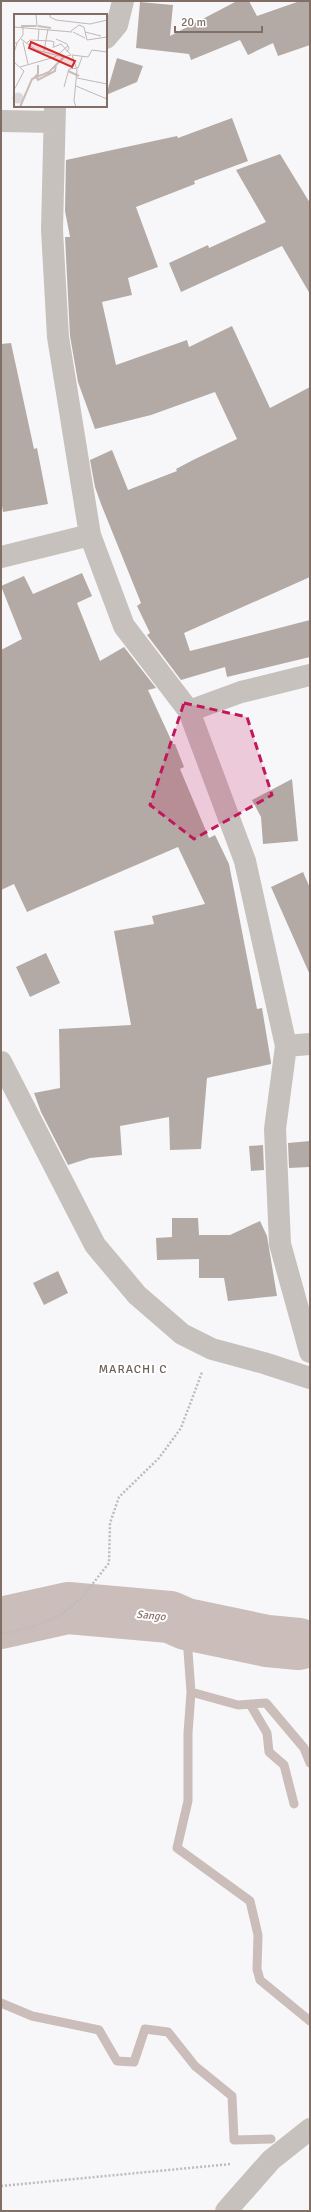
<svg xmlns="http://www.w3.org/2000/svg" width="311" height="2212" viewBox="0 0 311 2212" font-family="Signika,sans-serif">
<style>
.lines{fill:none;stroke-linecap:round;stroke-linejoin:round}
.stream{stroke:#cabdba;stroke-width:9}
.river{stroke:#cabdba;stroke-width:52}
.building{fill:#b4aaa5}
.path{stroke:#bfbbb9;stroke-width:2.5;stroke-dasharray:2 2;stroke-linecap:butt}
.minor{stroke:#c7c1be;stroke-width:22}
.marked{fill:#c2185b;fill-opacity:0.2;stroke:#c2185b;stroke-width:3;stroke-dasharray:8 5;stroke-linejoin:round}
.labels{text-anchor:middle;stroke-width:4;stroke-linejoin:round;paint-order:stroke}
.water-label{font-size:11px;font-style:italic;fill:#89706b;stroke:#fff}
.quarter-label{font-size:12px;letter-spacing:1px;fill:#6c5f57;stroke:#fff}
.inset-river{fill:none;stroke:#cabdba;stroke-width:2}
.inset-road{fill:none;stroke:#c1b9b5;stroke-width:1}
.view{fill:#d62828;fill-opacity:0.15;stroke:#d62828;stroke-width:2}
.inset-edge{fill:none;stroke:#816f66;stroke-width:2}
</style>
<rect width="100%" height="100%" fill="#f7f7f9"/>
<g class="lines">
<path class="stream" d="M186 1624 191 1692 238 1705 266 1703 304 1748 310 1763
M191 1692 188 1733V1801L177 1848 250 1901 258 1935 257 1969 260 1980 310 2021
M250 1704 267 1733 269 1752 284 1765 294 1804
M1 2003 32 2016 99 2030 117 2061 134 2062 145 2029 168 2032 195 2066 232 2096 234 2140 271 2139"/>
<path class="river" d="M1 1623 68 1608 170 1617 186 1624 267 1641 299 1644"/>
</g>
<path class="building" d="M237 1H249L257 16 300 1H310V45L278 56 273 43 248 55 240 40 191 60 189 54 136 48 140 2 173 5 170 36Z
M117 58 143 66 137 82 106 95Z
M232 118 248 161 194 181 195 184 136 207 158 267 128 278 132 295 102 302 116 365 187 340 189 347 232 326 270 408 310 387V577L184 633 190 651 310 620V657L227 677 225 667 181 680 147 635 150 633 137 606 141 603 101 504 95 487 90 460 112 450 128 490 177 471 176 469 193 460 237 439 215 392 151 415 95 429 78 382 70 336 65 237H70L65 211 66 160 177 136 178 138Z
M280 154 310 203V294L282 246 181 292 169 263 208 245 209 248 266 222 236 170Z
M11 343 34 449 37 448 48 504 3 512 1 499V344Z
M82 573 92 596 77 603 100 661 124 647 156 688 148 690 173 744H175L184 767 180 769 209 838 215 835 229 864 257 1009 262 1008 271 1062V1064L207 1078 201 1149 170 1150 169 1117 120 1126 122 1155 90 1158 68 1165 41 1112 34 1093 60 1088 59 1029 131 1025 114 931 154 924 152 916 205 904 178 847 27 912 14 884 1 890V650L22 639 1 586 24 576 33 594Z
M292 779 298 841 263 844 261 817 252 800Z
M303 872 310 888V975L271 887Z
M46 953 60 983 30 997 16 967Z
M310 1141V1167L289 1168 288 1143Z
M263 1145 264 1170 251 1171 249 1146Z
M172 1218H198L199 1235H230L260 1221 267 1236 277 1296 228 1301 224 1278H199V1259L157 1260 156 1238 172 1237Z
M58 1271 68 1293 44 1305 33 1283Z"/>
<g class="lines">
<path class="path" d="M1 1634 34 1626 58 1617 83 1596 109 1563 110 1523 119 1497 159 1458 181 1428 202 1372
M1 2186 231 2164"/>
<path class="minor" d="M106 38 117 25 123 1
M55 106 52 230 58 337 90 535 124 626 189 711 245 861 286 1046 275 1129 280 1244 310 1352
M1 121 53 122
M1 557 90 535
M189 711 241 692 310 675
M286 1046 310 1044
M1 1062 95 1245 137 1295 182 1334 212 1349 264 1363 310 1378
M226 2211 271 2160 310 2129"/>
</g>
<path class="marked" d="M184 703 247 717 272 795 194 839 150 805Z"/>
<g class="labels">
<g class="water-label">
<text transform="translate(151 1615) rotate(5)" y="4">Sango</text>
</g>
<g class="quarter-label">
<text x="133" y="1373">MARACHI C</text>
</g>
</g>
<g transform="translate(14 14)">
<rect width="93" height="93" fill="#f7f7f9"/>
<path d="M-1.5 84a5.5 5.5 0 1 1 11 0a5.5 5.5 0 1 1-11 0Z" fill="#ddd8e0"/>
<path class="inset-river" d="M7 12H22M24 12 37 14M54 57 65 62M20 64 24 60V51M23 64 24 66 41 57 42 50M6 93 18 65 35 58 50 43"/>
<path class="inset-road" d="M22 0 23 13M36 0V3L42 6 76 10 93 6M0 13 58 18M57 17 65 11 70 13 73 26 93 23M59 18 71 24M71 18 87 22M7 25 22 36 50 43 57 41 47 30 40 33M42 25 53 30 55 34 53 38M24 27 25 15M9 28 14 50M0 29H3L0 39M3 29 9 21V13M13 29 16 26 37 27 40 28 39 34M30 37 34 15M0 48 10 57 0 76M6 53 41 43 54 32M63 64 93 70M62 72 93 85M50 73 55 55 64 54 68 43M62 93 60 87 63 56 58 41 74 43 78 36 93 38"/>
<path class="view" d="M17 28 61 47 58 53 15 34Z"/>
<rect width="93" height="93" class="inset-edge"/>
</g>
<rect width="311" height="2212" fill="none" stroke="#816f66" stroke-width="4"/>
<path d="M175 26v6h87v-6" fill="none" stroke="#816f66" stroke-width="2"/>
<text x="181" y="26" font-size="12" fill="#816f66" stroke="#ffffff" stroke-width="3" paint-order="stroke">20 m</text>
</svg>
